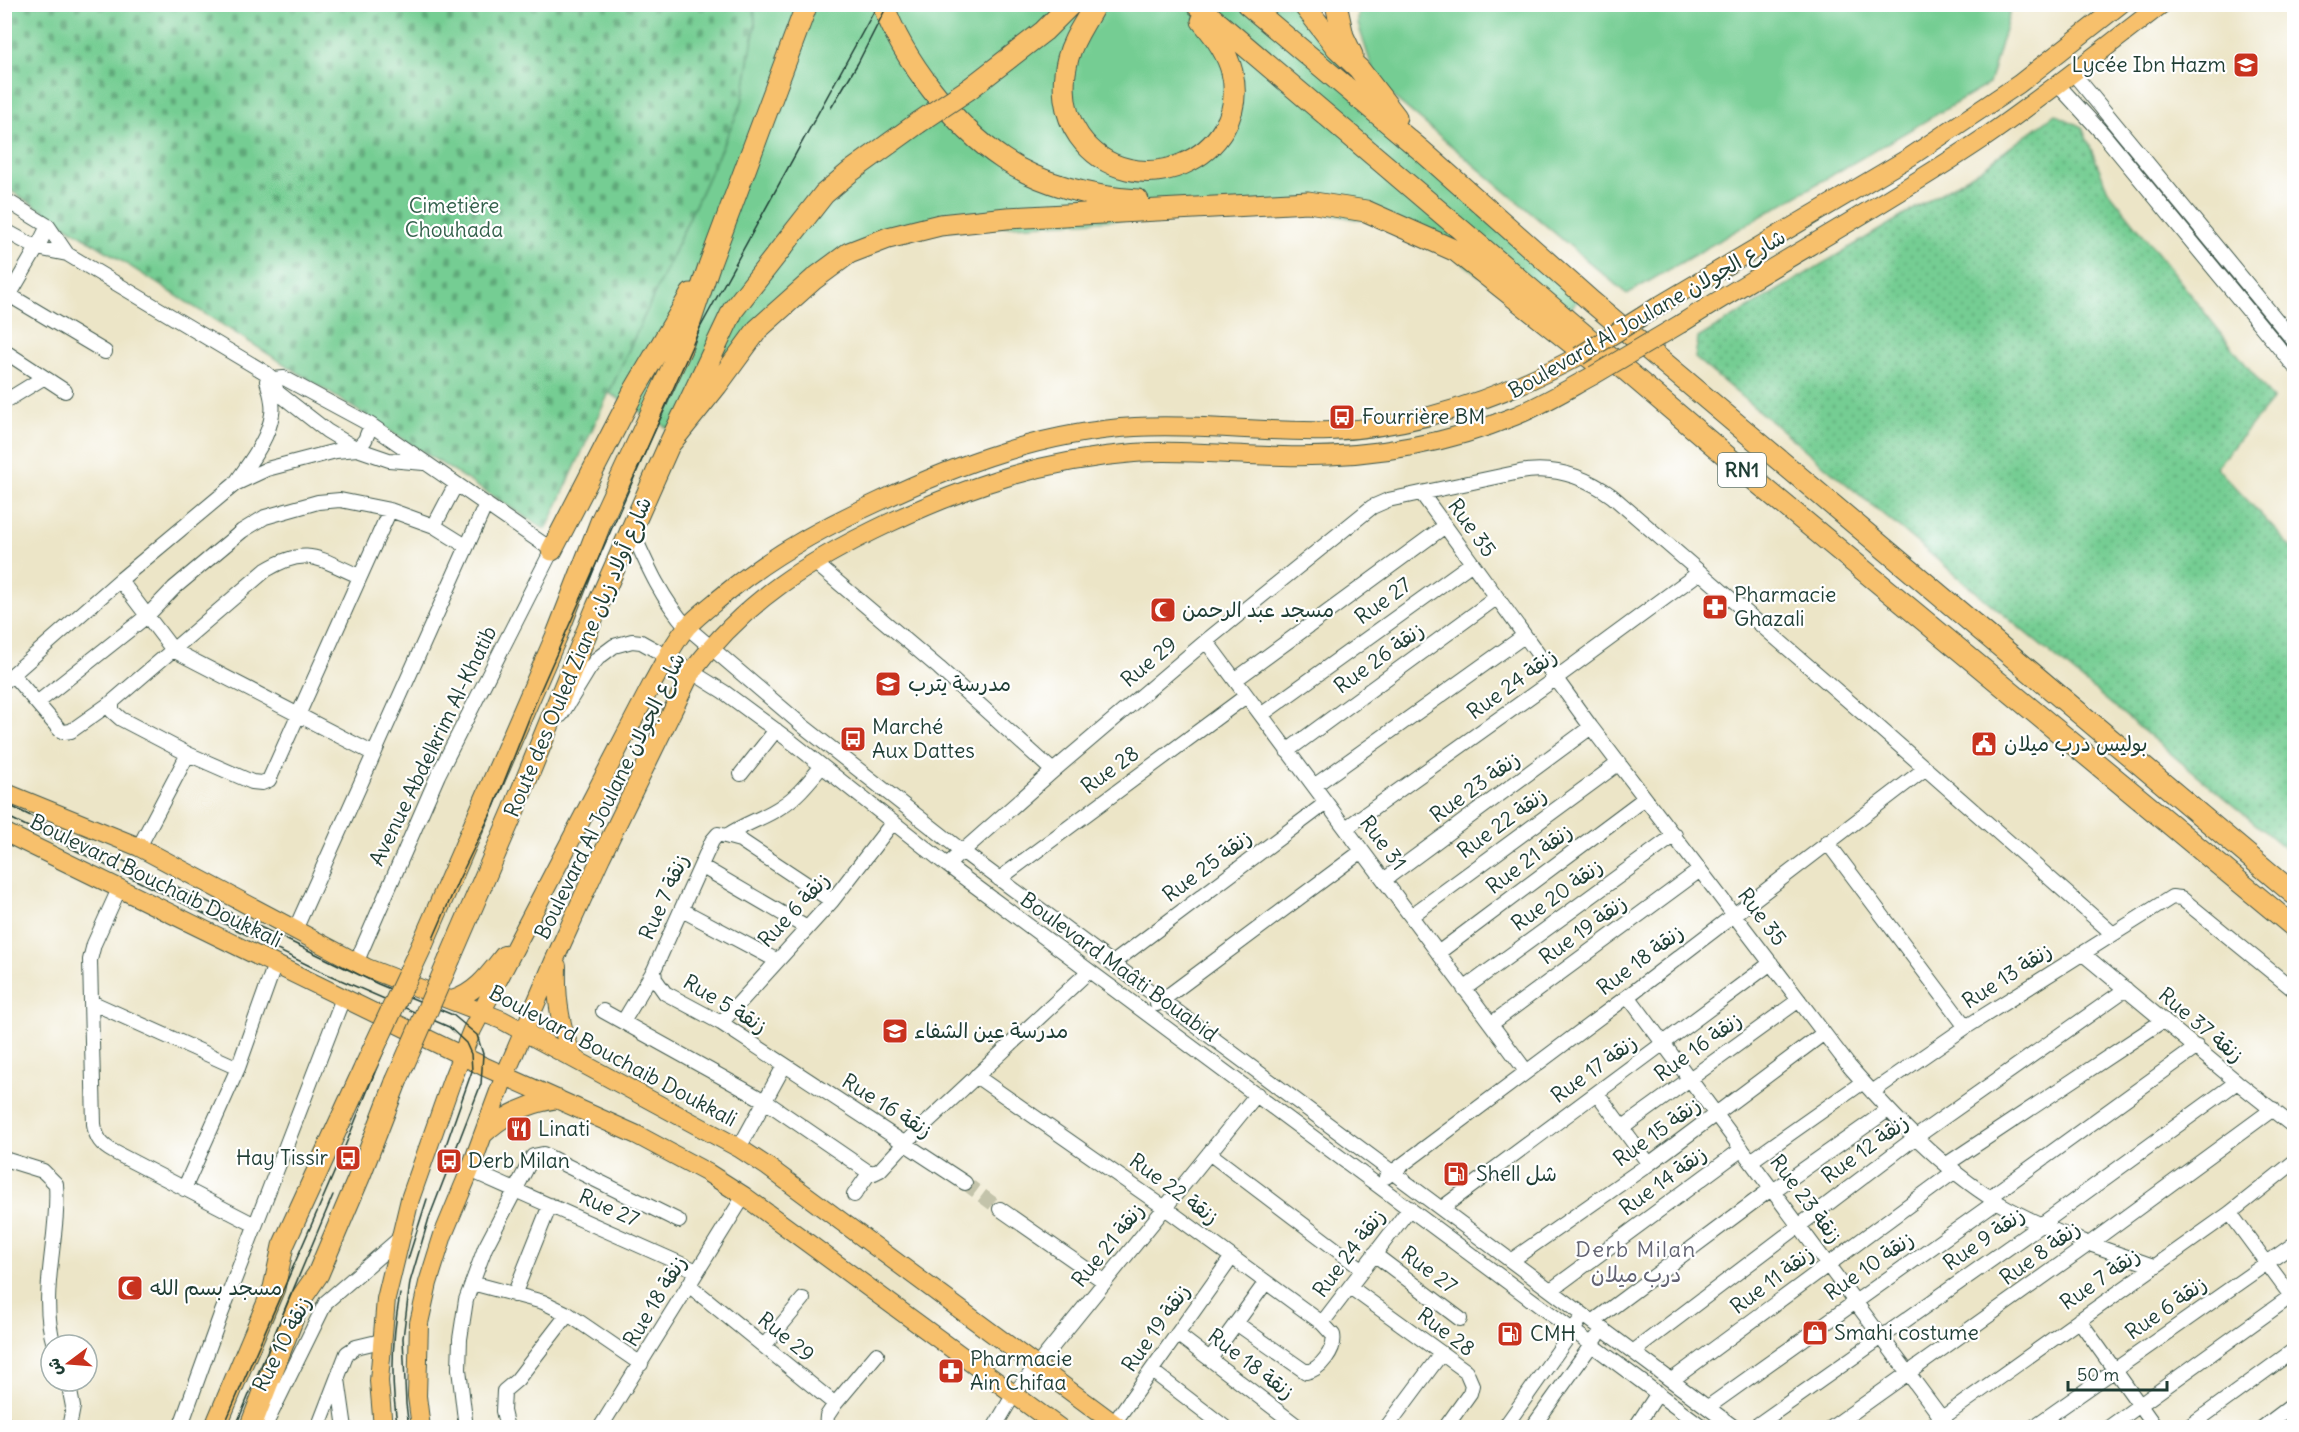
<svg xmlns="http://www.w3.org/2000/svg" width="2299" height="1432" viewBox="0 0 2299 1432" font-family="Delius,'Playpen Sans Arabic',sans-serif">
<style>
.grass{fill:#75cd93;stroke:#4a8564;stroke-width:1.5}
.cemetery{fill:url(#cemetery-stones);stroke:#4a8564;stroke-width:1.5}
.park{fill:url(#park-dots);stroke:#4a8564;stroke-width:1.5}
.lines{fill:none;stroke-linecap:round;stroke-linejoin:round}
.minor-tunnel{stroke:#c3c3aa;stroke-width:14;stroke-dasharray:14 7;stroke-linecap:butt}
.minor-casing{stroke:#3e564a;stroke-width:16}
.major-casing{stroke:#3e564a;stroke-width:20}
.highway-casing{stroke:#3e564a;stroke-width:23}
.minor{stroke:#fff;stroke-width:14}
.major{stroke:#f7c06c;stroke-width:18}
.highway{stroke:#f7c06c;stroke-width:21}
.tram{stroke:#1f3d34;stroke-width:1.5}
.major-bridge-casing{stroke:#3e564a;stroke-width:20;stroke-linecap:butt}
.highway-bridge-casing{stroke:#3e564a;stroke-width:23;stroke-linecap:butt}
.major-bridge{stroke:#f7c06c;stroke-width:18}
.highway-bridge{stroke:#f7c06c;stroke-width:21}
.labels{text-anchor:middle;stroke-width:4.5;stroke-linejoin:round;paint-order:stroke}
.shield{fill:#fff;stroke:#627771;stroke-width:1.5}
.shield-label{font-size:20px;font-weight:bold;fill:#1f3d34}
.poi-label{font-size:21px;fill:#1f3d34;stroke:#fff;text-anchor:start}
.park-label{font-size:21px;fill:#34614c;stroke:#fff}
.street-label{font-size:21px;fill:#1f3d34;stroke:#fff}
.neighbourhood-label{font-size:22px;letter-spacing:1.5px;fill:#636473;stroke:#fff}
</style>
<defs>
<pattern id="cemetery-stones" width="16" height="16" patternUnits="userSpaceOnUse" patternTransform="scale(1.5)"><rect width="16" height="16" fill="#75cd93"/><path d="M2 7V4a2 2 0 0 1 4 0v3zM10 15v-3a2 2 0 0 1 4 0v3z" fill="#5fa879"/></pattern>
<pattern id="park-dots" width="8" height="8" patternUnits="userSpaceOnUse" patternTransform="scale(1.5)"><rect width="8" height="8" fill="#75cd93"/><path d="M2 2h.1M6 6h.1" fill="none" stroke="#5fa879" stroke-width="1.8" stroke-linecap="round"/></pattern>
</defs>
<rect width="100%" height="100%" fill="#fff"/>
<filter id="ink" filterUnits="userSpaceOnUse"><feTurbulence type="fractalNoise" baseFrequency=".0167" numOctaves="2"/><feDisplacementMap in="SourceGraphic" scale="12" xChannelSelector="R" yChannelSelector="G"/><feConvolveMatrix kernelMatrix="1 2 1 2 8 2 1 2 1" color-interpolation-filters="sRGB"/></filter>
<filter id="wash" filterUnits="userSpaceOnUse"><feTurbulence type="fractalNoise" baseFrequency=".008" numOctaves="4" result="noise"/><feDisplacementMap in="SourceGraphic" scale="24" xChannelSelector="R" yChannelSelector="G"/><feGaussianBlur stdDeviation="1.35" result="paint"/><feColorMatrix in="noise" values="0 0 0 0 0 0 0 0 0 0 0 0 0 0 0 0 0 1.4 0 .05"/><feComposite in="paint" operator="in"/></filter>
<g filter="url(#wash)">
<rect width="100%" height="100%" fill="#ece5c7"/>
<path class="grass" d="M1359 4 2012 5 1989 84 1627 294 1377 83 1358 24Z
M754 5H1295L1360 89 1585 292 1551 331 1420 230 1298 209 908 232 821 269 676 433 609 393 742 103 755 26Z"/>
<path class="cemetery" d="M4 5H754L755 26 742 103 546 530 5 187Z"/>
<path class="park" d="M2055 114 2082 127 2108 190 2273 399 2216 467 2294 550V856L1695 358 1698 338 1978 171Z"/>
</g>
<g filter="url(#ink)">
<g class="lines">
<path class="minor-tunnel" d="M965 1183 1000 1209"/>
<g class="minor-casing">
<path id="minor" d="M2073 73 2294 341
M2058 85 2103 134 2294 366
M4 199 48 226 67 254
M4 230 37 248 67 254 266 373 273 379 277 392 327 431 357 449 389 460 424 463
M4 292 105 352
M6 301 37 248 48 226
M4 351 65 391
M273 379 284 378 371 425 552 550 438 775 356 963
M4 402 43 378
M235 484C249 463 269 439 272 414 274 403 270 391 267 381
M1422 494 1591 727 1849 1066C1892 1115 1940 1167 1997 1202 2046 1231 2100 1248 2154 1266
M434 526 456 484
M631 529C647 565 661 598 687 627L803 726 962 851 1735 1428
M814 562 939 668 1053 771
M120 580 173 650 374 754
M1206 641 1526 1071
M13 675 60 730 64 732 71 731 112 702 266 570C307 545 319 559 359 576
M1235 680 1445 526
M4 682 120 580 235 484 267 469 336 451 357 449 365 440 371 425
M112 702V711L121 719 188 754 252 782 262 783 269 780 390 510
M37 703 147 616 174 588 242 531 265 517 318 502 340 500 390 510 434 526 466 546
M561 715 589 669 598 658 614 646 632 641 641 642 668 657 724 692 793 743 947 865 1704 1428
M1261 715 1472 563
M1287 751 1496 598
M741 774 776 730
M1314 786 1524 636
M1346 828 1556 678 1700 572
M728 835C745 823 765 818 782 806 798 796 810 780 822 766
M1827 842 1966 1027
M139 847 188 754
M947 865 1053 771 1206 641 1372 507 1388 500 1520 472C1554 466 1584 476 1612 496L1874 723 2113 934
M701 866 807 928
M999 879 1246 696
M1384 880 1591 727
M119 889 94 944 90 960 94 1124C96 1138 101 1145 114 1152L255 1225
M682 910 776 960
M1411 916 1619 763
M295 930 486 504
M1438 953 1645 798
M2082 953 2237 1082 2294 1127
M1113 963 1326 803
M654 970 655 979 665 993 721 1023 965 1183
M1464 989 1675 835
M1628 996 1949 1428
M91 1002 238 1068 275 964
M1157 1004 1362 851
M603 1011 765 1101 867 1171 874 1173 880 1170 906 1142 1089 971
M623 1022 654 970 712 841 718 834 740 840 832 901
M721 1023 832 901 893 822
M1491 1024 1700 870
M976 1076 1165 1208 1322 1323 1333 1335C1336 1349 1320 1370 1306 1372L1236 1323
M1872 1092 1966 1027 2172 897 2181 898 2294 990
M1597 1093 1649 1164
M1622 1128 1799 1000
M739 1148 784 1066
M1209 1153 1362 1269
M4 1159 43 1171 56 1184C60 1237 38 1293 54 1345
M1751 1161 1863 1082
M1947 1164 2164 1020
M470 1170 697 1271
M1386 1177 1628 996 1926 768
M184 1189 238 1068
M1773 1191 1888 1110
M854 1195 870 1172
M1990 1197 2197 1047
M1442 1208 1771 963
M1000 1209 1105 1282
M2230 1213 2294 1300
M1374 1254 1460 1319
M1512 1260 1649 1164 1824 1033
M472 1283 543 1302 568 1314 641 1364
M690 1286 835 1404 827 1416 826 1428
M1350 1287 1466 1371 1472 1385 1470 1393 1445 1428
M1551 1290 1742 1149
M514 1295 550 1205
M2079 1320 2156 1428
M1594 1321 1771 1189
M1322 1323 1410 1208
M1177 1334 1300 1428
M764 1346 803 1299
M1634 1351 1916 1137 2126 989
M1210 1359 1266 1282
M1152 1371 1226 1428
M338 1379 345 1428
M1672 1380 1955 1171
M68 1381 73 1407 69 1428
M835 1404 877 1354
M1708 1407 1997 1201
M4 1423 6 1428
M1114 1423 1232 1257
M180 1428 220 1317 343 998
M264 1428 326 1302 400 1238
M318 1428 347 1353 356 1347 381 1341
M466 1428 459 1369 460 1339 466 1300 485 1248 533 1156 543 1154 679 1221
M507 1428 503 1411 504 1391 517 1380 568 1314
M600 1428 744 1196
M994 1428 1014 1394 1257 1094
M1386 1428 1441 1354
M1504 1428 1578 1323
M1532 1428 1597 1337
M1635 1428 1658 1393
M1753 1428 2042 1224 2237 1082
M1831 1428 2089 1244 2273 1109
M1928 1428 2230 1213 2294 1162
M2032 1428 2294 1244
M2108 1428 2294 1294
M2187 1428 2294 1350
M2262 1428 2294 1404"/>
</g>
<g class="major-casing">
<path id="major" d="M1660 305 1910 157 2019 84 2121 4
M1682 323C1782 260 1886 204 1984 138 2045 96 2103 49 2162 4
M4 792 139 847 367 968 502 1020 739 1148 768 1167 1120 1428
M4 832 483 1066 637 1135 708 1173 744 1196 1060 1428
M557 966C556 1000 560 1028 574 1059
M452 1000C476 993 489 974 504 955
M484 1134C505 1114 529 1103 558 1099
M383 1428 379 1381 386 1299 410 1199 452 1080 472 1030 652 684C663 665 673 643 687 627 698 615 713 604 726 593 772 555 825 526 880 501 960 463 1046 432 1135 427 1200 423 1265 433 1330 431 1418 428 1502 397 1579 356
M421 1428 417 1396 419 1323 428 1283 443 1235 470 1170 505 1075 558 952 601 857 691 673C745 600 809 561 889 523 970 485 1045 460 1134 453 1184 449 1233 456 1283 456 1361 458 1442 446 1515 416 1542 405 1568 389 1594 375"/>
</g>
<g class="highway-casing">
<path id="highway" d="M883 4C902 59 955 127 1003 159 1040 184 1094 198 1138 200
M1095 4C1086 22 1073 38 1068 58 1061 85 1063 113 1079 136 1132 210 1252 158 1232 72 1227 52 1215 36 1202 21
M1196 4 1757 482 2294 927
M1247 4 1422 151 1592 302 2294 894
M1303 4 1337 48 1359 69 1396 117
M1336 4 1343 36 1352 55
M969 89 1044 31 1071 4
M669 445 717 385 758 329 814 279 849 253 888 238 940 225 1007 218 1308 202 1366 211 1456 251 1598 364
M552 550 634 391 691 294
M423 943 556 637 602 519 681 349 709 266 807 4
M450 958 513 812 597 607 669 445 733 310 824 194 850 172 918 123
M215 1428 274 1288 283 1246 365 1067
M250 1428 300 1300 318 1274 360 1175 396 1082"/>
</g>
<use href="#minor" class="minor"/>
<use href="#major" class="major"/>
<use href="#highway" class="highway"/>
<path class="tram" d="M831 108 858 63 888 4
M4 803 378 984 453 1015 477 1035 483 1054 481 1084 429 1218 410 1282 403 1338 406 1404 409 1428
M4 815 320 971 449 1027 466 1043 471 1054 472 1071 446 1145
M408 1259 427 1199
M223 1428 337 1166 375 1072 459 879 494 807 538 696 700 328 878 4
M235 1428 333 1195
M398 1428C390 1383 392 1338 400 1294"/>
<g class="major-bridge-casing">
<path id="major-bridge" d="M1579 356 1660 305
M1594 375 1682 323"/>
</g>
<g class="highway-bridge-casing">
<path id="highway-bridge" d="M918 123 969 89
M365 1067 423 943
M396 1082 450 958"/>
</g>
<use href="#major-bridge" class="major-bridge"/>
<use href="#highway-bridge" class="highway-bridge"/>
</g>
</g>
<defs>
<g id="school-square" transform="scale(1.35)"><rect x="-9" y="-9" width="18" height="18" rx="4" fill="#c8321e" stroke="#fff"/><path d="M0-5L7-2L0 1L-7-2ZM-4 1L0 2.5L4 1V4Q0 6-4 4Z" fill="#fff"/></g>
<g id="bus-square" transform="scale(1.35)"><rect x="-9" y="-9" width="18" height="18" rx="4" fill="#c8321e" stroke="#fff"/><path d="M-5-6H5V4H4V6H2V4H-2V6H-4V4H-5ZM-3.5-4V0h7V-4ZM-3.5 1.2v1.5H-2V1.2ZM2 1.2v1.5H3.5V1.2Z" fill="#fff"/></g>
<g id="pharmacy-square" transform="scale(1.35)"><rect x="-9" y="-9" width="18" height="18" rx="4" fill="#c8321e" stroke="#fff"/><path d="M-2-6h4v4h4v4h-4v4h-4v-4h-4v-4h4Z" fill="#fff"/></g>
<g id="mosque-square" transform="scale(1.35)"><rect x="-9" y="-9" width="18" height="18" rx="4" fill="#c8321e" stroke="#fff"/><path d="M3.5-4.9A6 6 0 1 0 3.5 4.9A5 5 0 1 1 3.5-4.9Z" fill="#fff"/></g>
<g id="civic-square" transform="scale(1.35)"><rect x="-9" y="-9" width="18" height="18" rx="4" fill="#c8321e" stroke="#fff"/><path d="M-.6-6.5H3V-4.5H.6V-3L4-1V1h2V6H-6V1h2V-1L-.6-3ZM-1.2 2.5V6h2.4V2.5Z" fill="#fff"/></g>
<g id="restaurant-square" transform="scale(1.35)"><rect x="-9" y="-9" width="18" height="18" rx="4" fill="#c8321e" stroke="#fff"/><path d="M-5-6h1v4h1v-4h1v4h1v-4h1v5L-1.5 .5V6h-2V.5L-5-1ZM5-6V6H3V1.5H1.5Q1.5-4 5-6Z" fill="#fff"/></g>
<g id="fuel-square" transform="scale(1.35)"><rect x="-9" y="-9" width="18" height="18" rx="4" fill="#c8321e" stroke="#fff"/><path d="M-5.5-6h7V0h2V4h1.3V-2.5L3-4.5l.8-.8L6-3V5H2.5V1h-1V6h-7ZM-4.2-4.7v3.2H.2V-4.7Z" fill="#fff"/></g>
<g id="shop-square" transform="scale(1.35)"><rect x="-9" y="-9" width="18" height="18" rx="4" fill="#c8321e" stroke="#fff"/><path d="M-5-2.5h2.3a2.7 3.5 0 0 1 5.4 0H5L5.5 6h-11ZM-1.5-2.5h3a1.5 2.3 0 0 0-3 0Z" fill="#fff"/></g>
</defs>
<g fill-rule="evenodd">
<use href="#school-square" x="2246" y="65"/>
<use href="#bus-square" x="1342" y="417"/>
<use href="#pharmacy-square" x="1715" y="607"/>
<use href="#mosque-square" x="1163" y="610"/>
<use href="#school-square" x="888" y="684"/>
<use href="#bus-square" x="853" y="739"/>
<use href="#civic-square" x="1984" y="744"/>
<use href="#school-square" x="895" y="1031"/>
<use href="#restaurant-square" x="519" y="1129"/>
<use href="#bus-square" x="348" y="1158"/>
<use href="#bus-square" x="449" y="1161"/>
<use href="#fuel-square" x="1456" y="1174"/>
<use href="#mosque-square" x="130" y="1288"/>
<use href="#shop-square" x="1815" y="1333"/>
<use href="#fuel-square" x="1510" y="1334"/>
<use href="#pharmacy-square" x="951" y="1371"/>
</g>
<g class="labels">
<rect class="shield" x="1718" y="453" width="48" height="34" rx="4.5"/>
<g class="shield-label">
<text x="1742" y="477">RN1</text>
</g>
<g class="poi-label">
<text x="2226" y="72" text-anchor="end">Lycée Ibn Hazm</text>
<text x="1362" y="424">Fourrière BM</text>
<text x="1734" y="602">Pharmacie<tspan x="1734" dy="24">Ghazali</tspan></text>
<text x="1182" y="617">مسجد عبد الرحمن</text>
<text x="908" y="691">مدرسة يترب</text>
<text x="872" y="734">Marché<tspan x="872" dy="24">Aux Dattes</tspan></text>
<text x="2004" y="751">بوليس درب ميلان</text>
<text x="914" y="1038">مدرسة عين الشفاء</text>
<text x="538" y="1136">Linati</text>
<text x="328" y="1165" text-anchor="end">Hay Tissir</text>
<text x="468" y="1168">Derb Milan</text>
<text x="1476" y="1181">Shell شل</text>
<text x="150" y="1295">مسجد بسم الله</text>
<text x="1834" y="1340">Smahi costume</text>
<text x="1530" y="1341">CMH</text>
<text x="970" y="1366">Pharmacie<tspan x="970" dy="24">Ain Chifaa</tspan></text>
</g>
<g class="park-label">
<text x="454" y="213">Cimetière<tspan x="454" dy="24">Chouhada</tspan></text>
</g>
<g class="street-label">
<text transform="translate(1647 314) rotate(-30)" y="7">Boulevard Al Joulane شارع الجولان</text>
<text transform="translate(1472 528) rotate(54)" y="7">Rue 35</text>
<text transform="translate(1383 601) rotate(-36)" y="7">Rue 27</text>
<text transform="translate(578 657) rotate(-67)" y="7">Route des Ouled Ziane شارع أولاد زيان</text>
<text transform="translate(1379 658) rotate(-36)" y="7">Rue 26 زنقة</text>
<text transform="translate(1149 662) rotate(-40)" y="7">Rue 29</text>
<text transform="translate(1512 684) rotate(-36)" y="7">Rue 24 زنقة</text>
<text transform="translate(433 746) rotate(-64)" y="7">Avenue Abdelkrim Al-Khatib</text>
<text transform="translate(1110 770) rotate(-36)" y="7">Rue 28</text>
<text transform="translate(1475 787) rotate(-36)" y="7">Rue 23 زنقة</text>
<text transform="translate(610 796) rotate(-64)" y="7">Boulevard Al Joulane شارع الجولان</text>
<text transform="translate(1502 823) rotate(-36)" y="7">Rue 22 زنقة</text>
<text transform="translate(1383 843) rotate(53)" y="7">Rue 31</text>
<text transform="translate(1529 859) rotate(-37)" y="7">Rue 21 زنقة</text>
<text transform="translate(1207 866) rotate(-37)" y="7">Rue 25 زنقة</text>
<text transform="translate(156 881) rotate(26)" y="7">Boulevard Bouchaib Doukkali</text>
<text transform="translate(1557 895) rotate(-36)" y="7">Rue 20 زنقة</text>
<text transform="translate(664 897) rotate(-66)" y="7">Rue 7 زنقة</text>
<text transform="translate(794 910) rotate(-47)" y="7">Rue 6 زنقة</text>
<text transform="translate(1762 917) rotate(53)" y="7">Rue 35</text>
<text transform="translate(1583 930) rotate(-36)" y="7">Rue 19 زنقة</text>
<text transform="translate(1640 960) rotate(-37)" y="7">Rue 18 زنقة</text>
<text transform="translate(1119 967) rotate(36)" y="7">Boulevard Maâti Bouabid</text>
<text transform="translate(2007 976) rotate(-33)" y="7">Rue 13 زنقة</text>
<text transform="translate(725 1004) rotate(31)" y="7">Rue 5 زنقة</text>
<text transform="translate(2201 1025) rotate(40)" y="7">Rue 37 زنقة</text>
<text transform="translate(1698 1047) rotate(-36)" y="7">Rue 16 زنقة</text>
<text transform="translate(613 1056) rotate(28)" y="7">Boulevard Bouchaib Doukkali</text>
<text transform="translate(1594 1069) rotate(-36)" y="7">Rue 17 زنقة</text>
<text transform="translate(887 1106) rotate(32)" y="7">Rue 16 زنقة</text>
<text transform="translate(1657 1132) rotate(-36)" y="7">Rue 15 زنقة</text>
<text transform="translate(1865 1149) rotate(-36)" y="7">Rue 12 زنقة</text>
<text transform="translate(1663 1181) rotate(-36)" y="7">Rue 14 زنقة</text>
<text transform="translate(1174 1189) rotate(36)" y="7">Rue 22 زنقة</text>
<text transform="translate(1806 1199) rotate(53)" y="7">Rue 23 زنقة</text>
<text transform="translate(609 1208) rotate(24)" y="7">Rue 27</text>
<text transform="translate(1984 1239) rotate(-35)" y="7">Rue 9 زنقة</text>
<text transform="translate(1108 1245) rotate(-51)" y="7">Rue 21 زنقة</text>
<text transform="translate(1349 1253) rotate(-53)" y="7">Rue 24 زنقة</text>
<text transform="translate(2040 1253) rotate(-36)" y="7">Rue 8 زنقة</text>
<text transform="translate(1869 1266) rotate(-35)" y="7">Rue 10 زنقة</text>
<text transform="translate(1429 1270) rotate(37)" y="7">Rue 27</text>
<text transform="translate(2100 1279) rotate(-35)" y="7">Rue 7 زنقة</text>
<text transform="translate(1772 1280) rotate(-37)" y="7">Rue 11 زنقة</text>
<text transform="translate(655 1301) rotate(-59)" y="7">Rue 18 زنقة</text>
<text transform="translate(2166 1308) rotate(-35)" y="7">Rue 6 زنقة</text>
<text transform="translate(1156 1328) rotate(-55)" y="7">Rue 19 زنقة</text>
<text transform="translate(1446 1332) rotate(37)" y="7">Rue 28</text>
<text transform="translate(786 1337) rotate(39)" y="7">Rue 29</text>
<text transform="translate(282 1344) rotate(-63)" y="7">Rue 10 زنقة</text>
<text transform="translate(1251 1364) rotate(37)" y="7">Rue 18 زنقة</text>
</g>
<g class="neighbourhood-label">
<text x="1636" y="1257">Derb Milan<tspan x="1636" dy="25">درب ميلان</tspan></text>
</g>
</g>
<rect width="2299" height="1432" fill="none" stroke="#fff" stroke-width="24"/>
<g transform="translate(69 1363) rotate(254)"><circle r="28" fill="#ffffff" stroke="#a5b1ae" stroke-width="1.5"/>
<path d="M0-4.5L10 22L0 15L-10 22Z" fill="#c8321e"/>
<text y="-9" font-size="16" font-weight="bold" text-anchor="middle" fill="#1f3d34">ش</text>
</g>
<path d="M2068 1381v9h99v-9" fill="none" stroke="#1f3d34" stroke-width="3"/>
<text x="2077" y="1381" font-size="18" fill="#1f3d34" stroke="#ffffff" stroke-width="4.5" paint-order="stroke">50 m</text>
</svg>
